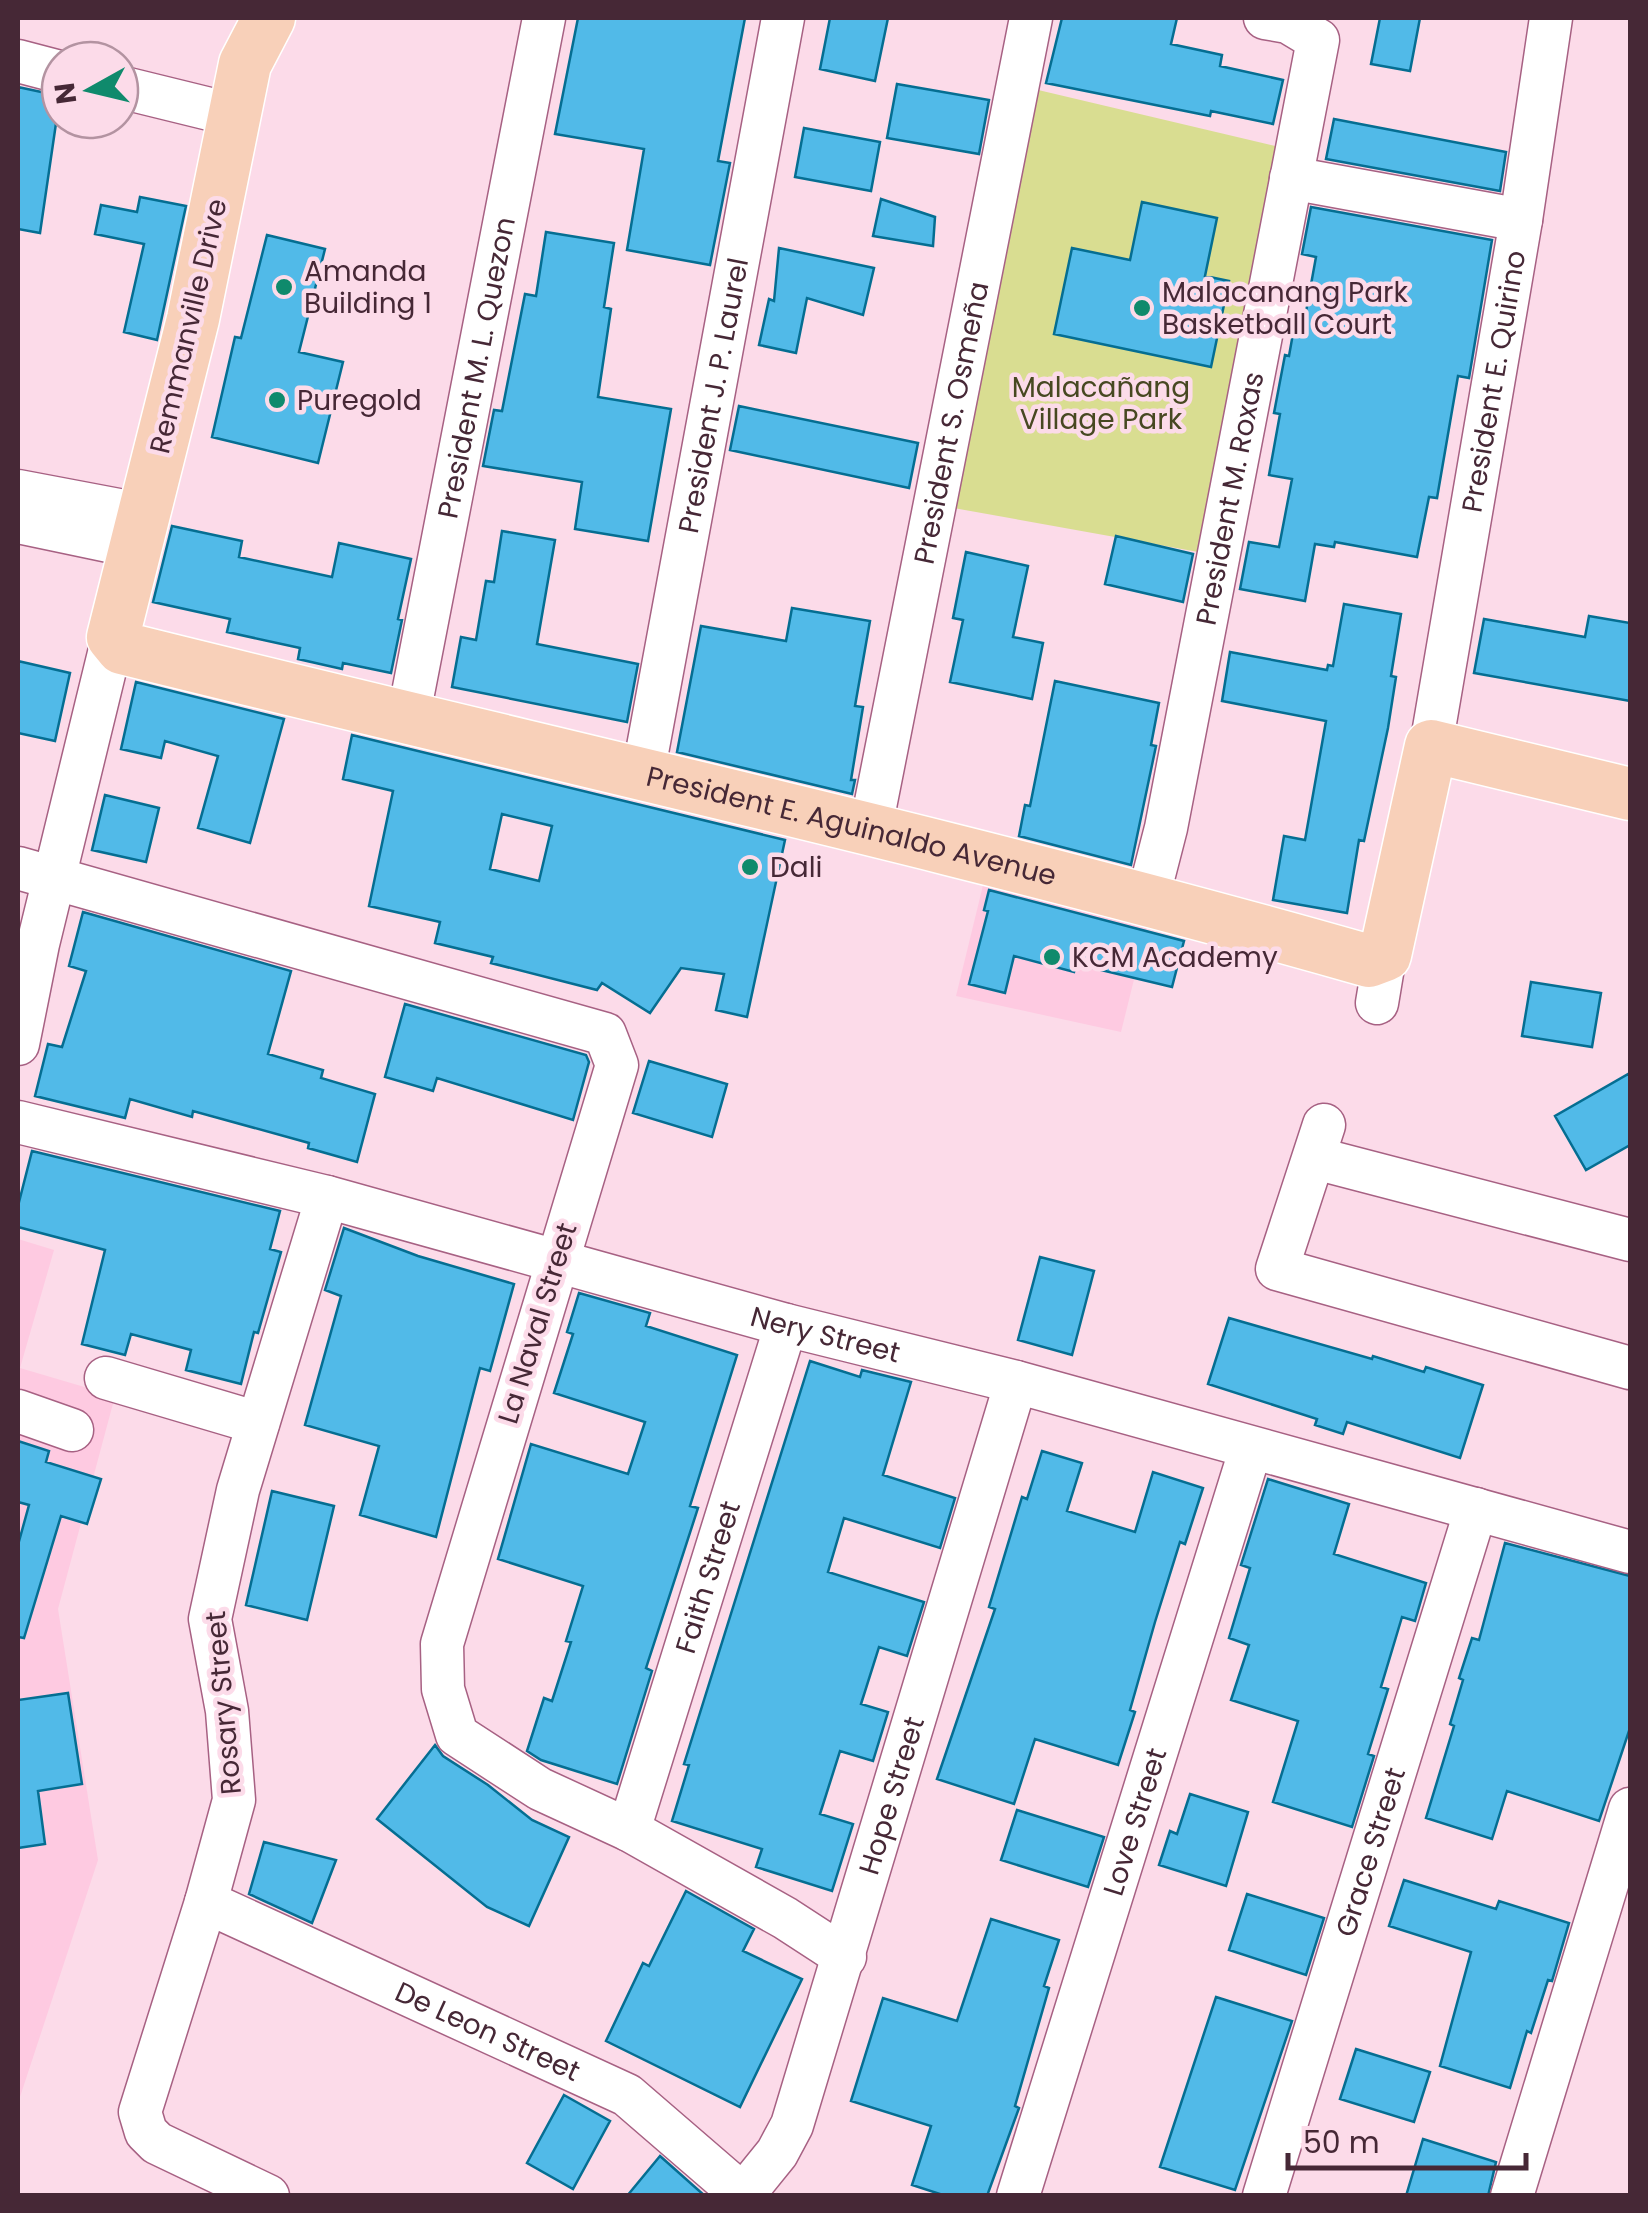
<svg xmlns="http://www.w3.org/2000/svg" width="1648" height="2213" viewBox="0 0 1648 2213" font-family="Poppins,sans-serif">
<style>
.built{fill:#fecae1}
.green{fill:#d9dd91}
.building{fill:#51bae8;stroke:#056e92;stroke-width:2.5;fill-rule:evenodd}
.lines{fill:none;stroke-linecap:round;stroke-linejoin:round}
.minor-casing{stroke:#a76183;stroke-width:45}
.major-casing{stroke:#fff;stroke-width:55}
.minor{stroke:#fff;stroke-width:42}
.major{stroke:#f8d0b9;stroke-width:52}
.poi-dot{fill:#0f8a6c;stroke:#fcdbe9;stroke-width:4}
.labels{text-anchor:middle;stroke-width:9;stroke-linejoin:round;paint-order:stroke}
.poi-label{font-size:28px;fill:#462836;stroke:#fcdbe9;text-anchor:start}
.street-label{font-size:28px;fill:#462836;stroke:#fcdbe9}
.park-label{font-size:28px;fill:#474821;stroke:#fcdbe9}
</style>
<rect width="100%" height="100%" fill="#fcdbe9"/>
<path class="built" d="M986 873 1149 919 1121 1032 956 996Z
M18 1239 54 1250 20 1368 115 1396 58 1609 98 1860 18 2103Z"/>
<path class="green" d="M1034 89 1279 147 1204 553 948 507Z"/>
<path class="building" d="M578 18H745L718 161 730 163 710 265 627 250 644 149 555 134Z
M830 18H888L875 81 820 69Z
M1062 18H1177L1171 44 1222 55 1220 66 1283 80 1273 124 1211 111 1210 116 1046 83Z
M1380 18H1420L1410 71 1371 64Z
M897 84 989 100 979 154 887 138Z
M18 87 60 96 40 233 18 229Z
M1334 119 1506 152 1500 191 1326 159Z
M804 128 880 142 871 191 795 177Z
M140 197 186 206 157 340 124 332 144 244 95 234 101 205 137 212Z
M881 199 935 217 933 246 873 236Z
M1142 202 1217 218 1205 276 1229 281 1211 367 1054 334 1072 248 1130 260Z
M1311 207 1492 240 1469 378 1458 376 1437 498 1429 497 1417 557 1335 542 1334 547 1315 544 1305 601 1240 589 1249 542 1279 547 1292 479 1269 475 1280 414 1274 413 1285 355 1289 356 1297 311 1306 312 1316 257 1302 254Z
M546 232 614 243 604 307 611 309 598 397 671 409 648 541 575 529 582 482 483 466 494 410 502 411 525 294 536 296Z
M267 235 325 249 299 352 343 362 318 463 212 437 235 337 241 338Z
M779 248 874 268 863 315 807 298 796 353 759 345 769 299 774 301Z
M739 406 918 443 909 488 730 450Z
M172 526 242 541 239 557 332 577 339 543 411 559 398 619 402 620 391 673 343 663 342 669 298 659 300 648 227 632 230 619 153 602Z
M502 531 555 540 537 644 638 664 627 722 452 687 461 637 476 640 486 581 494 582Z
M1116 536 1193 554 1183 602 1105 584Z
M966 552 1028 566 1013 637 1043 643 1032 699 950 682 963 620 953 618Z
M1344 604 1401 614 1391 676 1396 677 1388 728 1364 841 1359 840 1347 913 1273 900 1284 836 1305 840 1326 721 1222 701 1230 652 1327 670 1328 665 1333 666Z
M792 608 870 621 855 706 863 707 851 780H855L852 794 677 752 701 626 786 641Z
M1589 616 1630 623V701L1474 673 1484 619 1585 637Z
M18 661 70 673 55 741 18 733Z
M1055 681 1159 703 1151 745 1156 746 1131 865 1019 836 1025 805 1030 806Z
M136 682 284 719 250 843 198 828 218 756 165 741 161 758 121 749Z
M352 735 785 840 747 1017 716 1010 724 974 681 968 650 1013 602 983 597 990 491 963 493 957 435 943 440 922 369 906 393 791 343 779ZM502 814 552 826 539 881 490 869Z
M105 795 159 808 146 862 92 850Z
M989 890 1184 941 1172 987 1076 964 1074 972 1014 956 1005 993 969 984 988 911 984 910Z
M83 912 291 971 268 1054 323 1070 321 1078 375 1094 357 1162 308 1148 309 1143 193 1111 192 1117 130 1099 125 1118 35 1096 48 1044 62 1047 86 971 69 966Z
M1531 982 1601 993 1592 1047 1522 1036Z
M405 1004 586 1055 589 1062 573 1120 437 1078 433 1091 385 1077Z
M649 1061 727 1084 712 1137 633 1113Z
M1630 1073V1145L1586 1170 1555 1116Z
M32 1151 280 1211 270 1249 281 1252 258 1333 254 1332 241 1384 186 1370 191 1350 131 1334 125 1355 82 1344 105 1250 18 1227V1206Z
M344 1228 418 1256 514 1284 490 1371 480 1368 436 1537 360 1515 379 1446 305 1425 341 1296 325 1290Z
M1040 1257 1094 1271 1072 1355 1018 1340Z
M579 1293 650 1313 646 1326 737 1355 690 1506 698 1508 646 1668 652 1671 617 1784 541 1760 527 1751 544 1698 552 1701 571 1642 566 1641 583 1586 498 1559 531 1444 628 1474 645 1422 554 1393 573 1334 567 1332Z
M1229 1318 1372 1359 1373 1356 1424 1372 1426 1367 1483 1385 1460 1458 1347 1422 1343 1434 1315 1425 1317 1419 1208 1384Z
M810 1361 860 1377 862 1370 911 1382 883 1475 955 1498 940 1548 844 1518 828 1572 924 1602 907 1656 879 1647 861 1704 888 1712 873 1761 840 1751 820 1814 853 1824 832 1891 756 1867 762 1849 672 1821 689 1765 684 1764Z
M18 1441 49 1451 46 1462 101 1479 87 1524 61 1516 24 1638 18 1637V1545L29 1505 18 1502Z
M1042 1451 1082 1463 1067 1511 1135 1532 1153 1472 1203 1488 1185 1544 1180 1542 1155 1622 1130 1710 1135 1712 1118 1765 1035 1739 1014 1804 937 1779 995 1609 989 1607 1022 1497 1027 1499Z
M1268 1479 1349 1504 1334 1554 1426 1583 1415 1621 1402 1617 1381 1687 1388 1689 1368 1754 1374 1756 1352 1827 1273 1802 1298 1721 1231 1700 1249 1645 1229 1638 1250 1568 1241 1565Z
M272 1491 334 1506 307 1620 246 1605Z
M1505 1543 1630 1576V1728L1599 1821 1507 1791 1492 1839 1426 1818 1454 1726 1450 1724 1463 1680 1459 1678 1472 1638 1479 1640Z
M68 1693 82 1784 38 1791 45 1844 18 1848V1700Z
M435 1745 443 1756 488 1785 532 1820 569 1837 529 1926 487 1907 377 1819Z
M1190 1794 1248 1812 1226 1886 1159 1865 1170 1831 1177 1834Z
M1017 1810 1104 1837 1088 1887 1001 1860Z
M264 1842 336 1860 312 1923 249 1894Z
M1404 1880 1496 1909 1499 1901 1569 1923 1552 1981 1548 1980 1531 2033 1527 2031 1510 2088 1440 2066 1471 1952 1389 1926Z
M686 1891 754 1929 743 1951 802 1979 740 2107 606 2041 643 1963 649 1966Z
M1247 1894 1324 1918 1306 1975 1229 1950Z
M991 1919 1059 1940 1044 1986 1049 1988 1015 2106 1019 2108 987 2196H946L912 2185 931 2126 851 2101 883 1998 957 2021Z
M1216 1997 1292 2021 1235 2190 1160 2167Z
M1356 2049 1430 2072 1414 2122 1340 2099Z
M564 2095 610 2121 573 2189 527 2163Z
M1423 2139 1496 2162 1488 2196H1406Z
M660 2156 705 2196H627Z"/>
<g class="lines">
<g class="minor-casing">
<g id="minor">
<path d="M18 61 60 72"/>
<path d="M120 87 234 115"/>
<path d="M1291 178 1521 220"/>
<path d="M18 491 145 515"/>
<path d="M18 522 137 547"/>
<path id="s1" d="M408 719 544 18"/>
<path id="s2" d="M1431 746 1521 220 1551 18"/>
<path id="s3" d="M643 774 783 18"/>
<path id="s4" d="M871 827 1031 18"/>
<path d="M18 868 605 1034 617 1065 442 1644 443 1689 457 1735 540 1789 629 1830 785 1918 845 1957"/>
<path id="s5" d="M1148 898 1166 828 1318 40 1288 22 1265 18"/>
<path d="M1377 1003 1385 955"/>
<path d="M18 1044 38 944 113 637"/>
<path id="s6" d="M18 1122 327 1197 786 1325 1016 1382 1630 1552"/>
<path d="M1324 1125 1277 1269 1630 1368"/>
<path d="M1315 1158 1630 1240"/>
<path d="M106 1378 258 1423"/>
<path d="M18 1411 72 1430"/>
<path id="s7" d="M629 1830 786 1325"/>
<path id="s8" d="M206 1902 627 2095 744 2196"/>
<path id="s9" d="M743 2195 777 2153 792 2125 1016 1382"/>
<path d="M268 2196 157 2143 146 2132 140 2112 206 1902 234 1800 227 1711 210 1619 238 1490 327 1197"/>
<path id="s10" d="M1018 2196 1251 1448"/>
<path id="s11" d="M1264 2196 1476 1509"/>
<path d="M1512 2196 1630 1809"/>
</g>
</g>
<g class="major-casing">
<g id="major">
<path id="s12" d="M269 18 245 64 193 319 113 637 122 648C538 752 956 843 1369 961L1385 955 1431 746 1630 794"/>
</g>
</g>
<use href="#minor" class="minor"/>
<use href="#major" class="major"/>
</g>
<g class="poi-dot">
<circle cx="284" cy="287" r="10"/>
<circle cx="1142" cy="308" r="10"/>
<circle cx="277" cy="400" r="10"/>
<circle cx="750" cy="867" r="10"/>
<circle cx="1052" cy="957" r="10"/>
</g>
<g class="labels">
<g class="poi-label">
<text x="304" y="281">Amanda<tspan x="304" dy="32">Building 1</tspan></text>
<text x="1162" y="302">Malacanang Park<tspan x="1162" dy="32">Basketball Court</tspan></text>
<text x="297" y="410">Puregold</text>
<text x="770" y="877">Dali</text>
<text x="1072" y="967">KCM Academy</text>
</g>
<g class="street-label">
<text transform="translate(188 326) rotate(-77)" y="10">Remmanville Drive</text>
<text dy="10" stroke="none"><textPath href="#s1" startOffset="358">President M. L. Quezon</textPath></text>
<text dy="10" stroke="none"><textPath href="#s2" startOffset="370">President E. Quirino</textPath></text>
<text dy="10" stroke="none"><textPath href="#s3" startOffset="385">President J. P. Laurel</textPath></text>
<text dy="10" stroke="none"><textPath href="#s4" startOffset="412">President S. Osmeña</textPath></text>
<text dy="10" stroke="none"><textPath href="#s5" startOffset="408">President M. Roxas</textPath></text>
<text dy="10" stroke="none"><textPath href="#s12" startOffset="1405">President E. Aguinaldo Avenue</textPath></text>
<text transform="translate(537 1323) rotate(-73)" y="10">La Naval Street</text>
<text dy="10" stroke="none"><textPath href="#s6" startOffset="835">Nery Street</textPath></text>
<text dy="10" stroke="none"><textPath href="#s7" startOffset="265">Faith Street</textPath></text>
<text transform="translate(223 1703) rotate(-95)" y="10">Rosary Street</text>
<text dy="10" stroke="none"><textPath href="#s9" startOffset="430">Hope Street</textPath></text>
<text dy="10" stroke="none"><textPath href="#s10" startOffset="392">Love Street</textPath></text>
<text dy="10" stroke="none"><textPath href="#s11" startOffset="360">Grace Street</textPath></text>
<text dy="10" stroke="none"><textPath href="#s8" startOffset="310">De Leon Street</textPath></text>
</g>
<g class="park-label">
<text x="1101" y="397">Malacañang<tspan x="1101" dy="32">Village Park</tspan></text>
</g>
</g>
<rect width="1648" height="2213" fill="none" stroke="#462836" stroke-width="40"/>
<g transform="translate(90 90) rotate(262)"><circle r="48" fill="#fcdbe9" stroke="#b393a1" stroke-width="2.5"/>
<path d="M0-8L18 38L0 25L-18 38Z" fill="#0f8a6c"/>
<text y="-15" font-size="28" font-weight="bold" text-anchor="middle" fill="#462836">N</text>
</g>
<path d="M1288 2153v15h238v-15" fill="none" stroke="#462836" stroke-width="5"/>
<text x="1303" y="2153" font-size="30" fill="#462836" stroke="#fcdbe9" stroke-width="8" paint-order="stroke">50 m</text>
</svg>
